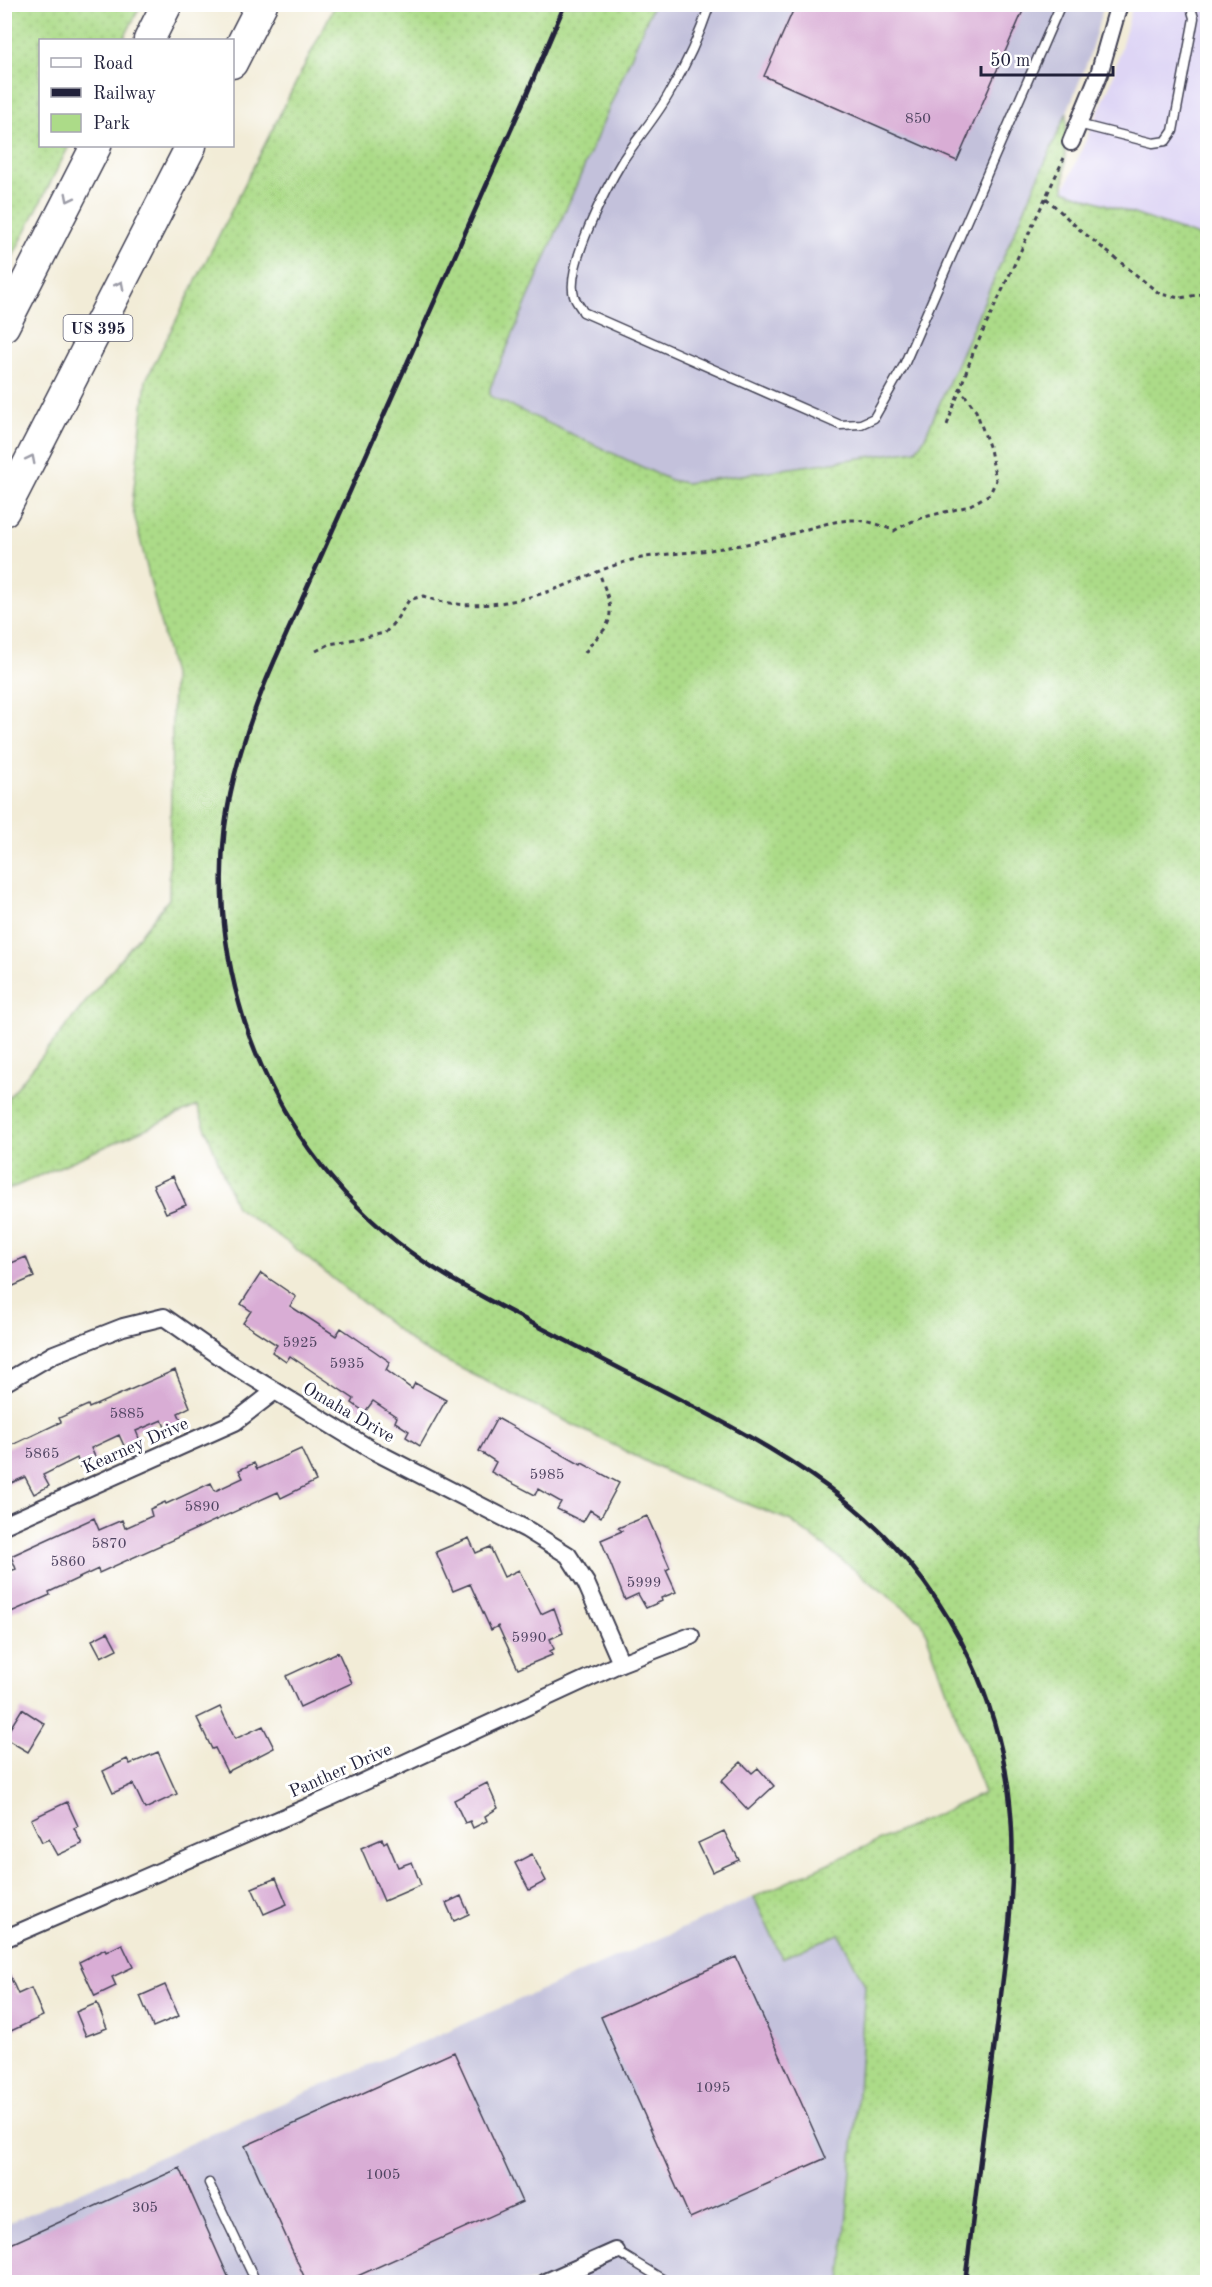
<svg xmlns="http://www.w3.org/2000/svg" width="1212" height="2287" viewBox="0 0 1212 2287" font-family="'Old Standard TT',serif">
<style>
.built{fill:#ded5f5}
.industrial{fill:#c3c1db}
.green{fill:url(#green-dots);stroke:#677e62;stroke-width:1.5}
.building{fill:#d9add5}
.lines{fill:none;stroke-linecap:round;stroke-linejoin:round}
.lane-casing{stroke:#414052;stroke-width:11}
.street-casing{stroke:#414052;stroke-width:20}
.highway-casing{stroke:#414052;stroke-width:33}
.path{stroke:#414052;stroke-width:3;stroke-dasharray:4.5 4.5;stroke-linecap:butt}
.lane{stroke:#fff;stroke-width:8}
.street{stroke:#fff;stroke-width:16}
.highway{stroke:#fff;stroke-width:30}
.rail{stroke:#22223b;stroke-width:4.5}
.oneway{stroke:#9c9ca7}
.labels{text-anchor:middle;stroke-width:6;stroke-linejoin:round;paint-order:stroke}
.number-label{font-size:15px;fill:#504562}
.shield{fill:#fff;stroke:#646476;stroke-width:1.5}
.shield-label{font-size:16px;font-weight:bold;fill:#22223b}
.street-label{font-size:18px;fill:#22223b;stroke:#fff}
</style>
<defs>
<pattern id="green-dots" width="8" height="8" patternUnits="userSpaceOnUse" patternTransform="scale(1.5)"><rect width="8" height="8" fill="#acdb88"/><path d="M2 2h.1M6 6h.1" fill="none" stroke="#94bc76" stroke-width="1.8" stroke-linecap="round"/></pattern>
</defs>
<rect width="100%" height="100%" fill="#fff"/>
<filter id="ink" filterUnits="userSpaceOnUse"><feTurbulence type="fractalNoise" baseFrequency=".0167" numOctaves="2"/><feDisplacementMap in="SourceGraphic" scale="12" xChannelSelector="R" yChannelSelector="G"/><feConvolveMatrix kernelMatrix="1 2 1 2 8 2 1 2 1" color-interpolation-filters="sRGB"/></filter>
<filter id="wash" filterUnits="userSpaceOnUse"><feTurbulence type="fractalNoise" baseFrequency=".008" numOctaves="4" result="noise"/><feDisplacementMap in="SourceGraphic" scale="24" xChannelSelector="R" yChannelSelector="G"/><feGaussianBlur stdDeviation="1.35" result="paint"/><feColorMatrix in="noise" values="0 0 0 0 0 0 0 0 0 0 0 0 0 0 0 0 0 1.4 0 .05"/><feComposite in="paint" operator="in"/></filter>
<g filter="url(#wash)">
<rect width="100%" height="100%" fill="#f2ecd7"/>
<path class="built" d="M1133 5H1207V239L1064 190 1111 83Z"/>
<path class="industrial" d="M653 5H1104L1088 60 1067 112 924 439 916 450 686 483 670 480 490 396V388Z
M754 1897 782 1958 839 1934 865 1985 858 2092 841 2282H5L4 2225Z"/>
<path class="green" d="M5 4 141 5 123 40H40V146H69L5 272Z
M335 5H653L490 388V396L670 480 686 483 916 450 924 439 1067 112 1064 190 1207 239V2282H841L858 2092 865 1985 839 1934 782 1958 754 1897 984 1793 922 1622 791 1521 679 1478 420 1348 287 1242 236 1207 197 1106 5 1191V1102L169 899 173 675 132 506 146 380Z"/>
<g id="blocks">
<path class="building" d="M796 4H1026L957 161 764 76Z
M173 1176 186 1205 166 1213 153 1185Z
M26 1257 34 1277 4 1290V1266Z
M261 1273 296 1297 290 1306 336 1336 341 1328 376 1352 390 1362 386 1370 412 1389 415 1383 446 1400 420 1446 406 1437 409 1431 395 1422 397 1417 373 1401 365 1412 352 1403 354 1399 312 1371 290 1356 286 1362 272 1352 277 1345 243 1323 251 1311 241 1304Z
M175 1370 190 1407 178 1413 183 1424 167 1432 162 1420 136 1431 141 1443 126 1450 119 1435 91 1448 96 1459 80 1467 77 1458 43 1475 49 1486 34 1494 25 1477 4 1486V1449L61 1422 59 1418 88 1405 89 1408Z
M497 1418 581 1465 582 1463 619 1483 601 1517 590 1510 583 1522 557 1509 561 1502 538 1489 535 1495 491 1472 496 1462 479 1451Z
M301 1449 316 1481 281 1498 278 1492 99 1573 98 1569 49 1592 50 1595 11 1612 4 1599V1573L16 1569 11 1556 94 1518 99 1530 122 1520 125 1528 152 1516 150 1509 165 1502 166 1504 211 1483 215 1491 243 1478 239 1470 254 1463 257 1469Z
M647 1516 670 1568 666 1570 676 1592 661 1598 662 1601 646 1608 638 1594 625 1600 601 1540 622 1531 618 1528Z
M469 1538 476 1553 490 1547 504 1577 519 1570 541 1614 554 1608 563 1633 550 1639 554 1649 550 1651 552 1655 518 1669 498 1626 491 1630 470 1584 453 1591 436 1552Z
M108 1632 117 1649 101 1657 92 1640Z
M338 1652 352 1683 300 1707 286 1676Z
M220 1707 235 1739 263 1726 274 1748 227 1772 215 1748 212 1749 197 1718Z
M22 1709 45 1724 28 1752 4 1738Z
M158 1752 177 1794 145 1809 133 1784 113 1793 103 1771 127 1759 130 1764Z
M741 1762 752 1773 758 1768 774 1786 748 1810 721 1781Z
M487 1783 498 1808 485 1816 487 1821 473 1828 470 1821 465 1823 454 1800Z
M67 1802 78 1826 74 1828 82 1844 58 1855 49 1839 42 1842 31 1819Z
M724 1831 739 1860 712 1872 698 1843Z
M382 1839 384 1843 387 1841 398 1867 412 1862 421 1885 384 1901 361 1848Z
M532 1854 546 1881 529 1890 515 1863Z
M276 1878 287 1904 264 1914 252 1888Z
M461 1896 469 1914 454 1921 446 1903Z
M122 1944 133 1967 112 1977 116 1986 95 1996 79 1962 105 1949 106 1952Z
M736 1957 826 2158 690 2218 601 2017Z
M4 1963 18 1994 31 1988 43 2016 11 2031 4 2016Z
M165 1985 179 2016 153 2027 140 1996Z
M97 2003 107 2028 86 2036 76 2012Z
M454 2052 522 2202 342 2283H307L245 2146Z
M180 2168 231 2283H4V2247Z"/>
</g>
</g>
<g filter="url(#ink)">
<use href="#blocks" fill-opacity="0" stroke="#414052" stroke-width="1.5"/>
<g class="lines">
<g class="lane-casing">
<path id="lane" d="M710 4C700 34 686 65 670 92 657 116 638 137 623 160 607 186 565 267 574 296 575 301 581 307 583 312L840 425 861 424 874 418 904 365 1061 4
M1078 124 1153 143 1166 141 1173 131 1194 18 1190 4
M209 2183 256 2282
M616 2251 667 2282"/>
</g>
<g class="street-casing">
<path id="street" d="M1071 142 1099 74 1119 4
M4 1383 54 1354 123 1327 164 1317 231 1364 372 1450 526 1529 568 1555 586 1583 621 1663
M4 1525 235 1422 275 1391
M4 1939 331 1797 621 1663 691 1636
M546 2282 616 2251"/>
</g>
<g class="highway-casing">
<path id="highway" d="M149 40 167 4
M232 63 262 4
M4 326 96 146
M4 511 191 146"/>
</g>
<path class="path" d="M1046 198 1079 229 1160 294 1180 298 1208 293
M947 425 973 353 1064 158
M316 651 330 644 385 633 396 620 409 600 423 596C463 612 512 604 553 590 577 582 600 569 625 562 654 553 686 554 716 549 737 546 758 542 779 537 804 531 829 520 855 520 869 521 882 525 894 531 917 516 940 514 965 507 974 504 982 498 990 494L996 480 990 449 976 411 960 388
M585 653C590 644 596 639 603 631 618 614 605 591 599 572"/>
<use href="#lane" class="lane"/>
<use href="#street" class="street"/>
<use href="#highway" class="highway"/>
<path class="rail" d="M565 4 526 96 274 662C223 778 205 878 239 1003 265 1097 321 1181 397 1242 436 1273 481 1296 526 1320 576 1346 626 1372 677 1398 805 1464 906 1523 970 1659 1033 1793 1012 1904 995 2043 984 2123 975 2203 965 2282"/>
</g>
<defs><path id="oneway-chevron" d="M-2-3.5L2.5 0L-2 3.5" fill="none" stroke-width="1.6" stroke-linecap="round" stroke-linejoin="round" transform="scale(1.5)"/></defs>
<g class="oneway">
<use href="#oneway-chevron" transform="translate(69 198) rotate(117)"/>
<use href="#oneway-chevron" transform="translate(120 285) rotate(-63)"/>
<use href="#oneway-chevron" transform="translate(31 459) rotate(-63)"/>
</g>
</g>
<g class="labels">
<g class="number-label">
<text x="918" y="123">850</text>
<text x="300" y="1347">5925</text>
<text x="347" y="1368">5935</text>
<text x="127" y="1418">5885</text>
<text x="42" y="1458">5865</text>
<text x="547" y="1479">5985</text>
<text x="202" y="1511">5890</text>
<text x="109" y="1548">5870</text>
<text x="68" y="1566">5860</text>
<text x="644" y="1587">5999</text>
<text x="529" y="1642">5990</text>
<text x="713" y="2092">1095</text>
<text x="383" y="2179">1005</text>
<text x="145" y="2212">305</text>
</g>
<rect class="shield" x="63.5" y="315" width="69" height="26" rx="4.5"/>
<g class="shield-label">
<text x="98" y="334">US 395</text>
</g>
<g class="street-label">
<text transform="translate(349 1412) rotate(30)" y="6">Omaha Drive</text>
<text transform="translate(135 1445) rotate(-24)" y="6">Kearney Drive</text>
<text transform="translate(340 1770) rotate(-24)" y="6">Panther Drive</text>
</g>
</g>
<rect width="1212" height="2287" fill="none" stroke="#fff" stroke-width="24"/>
<rect x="39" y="39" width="195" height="108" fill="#ffffff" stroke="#a7a7b1" stroke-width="1.5"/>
<rect x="51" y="58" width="30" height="9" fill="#ffffff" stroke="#a7a7b1" stroke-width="1.5"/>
<text x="93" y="69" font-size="18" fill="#22223b">Road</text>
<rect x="51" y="88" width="30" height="9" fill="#22223b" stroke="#a7a7b1" stroke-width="1.5"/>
<text x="93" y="99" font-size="18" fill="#22223b">Railway</text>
<rect x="51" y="114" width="30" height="18" fill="#acdb88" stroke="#a7a7b1" stroke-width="1.5"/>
<text x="93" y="129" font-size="18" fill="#22223b">Park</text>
<path d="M981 66v9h132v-9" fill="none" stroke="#22223b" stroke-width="3"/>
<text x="990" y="66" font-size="18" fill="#22223b" stroke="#ffffff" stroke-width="4.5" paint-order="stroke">50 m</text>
</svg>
